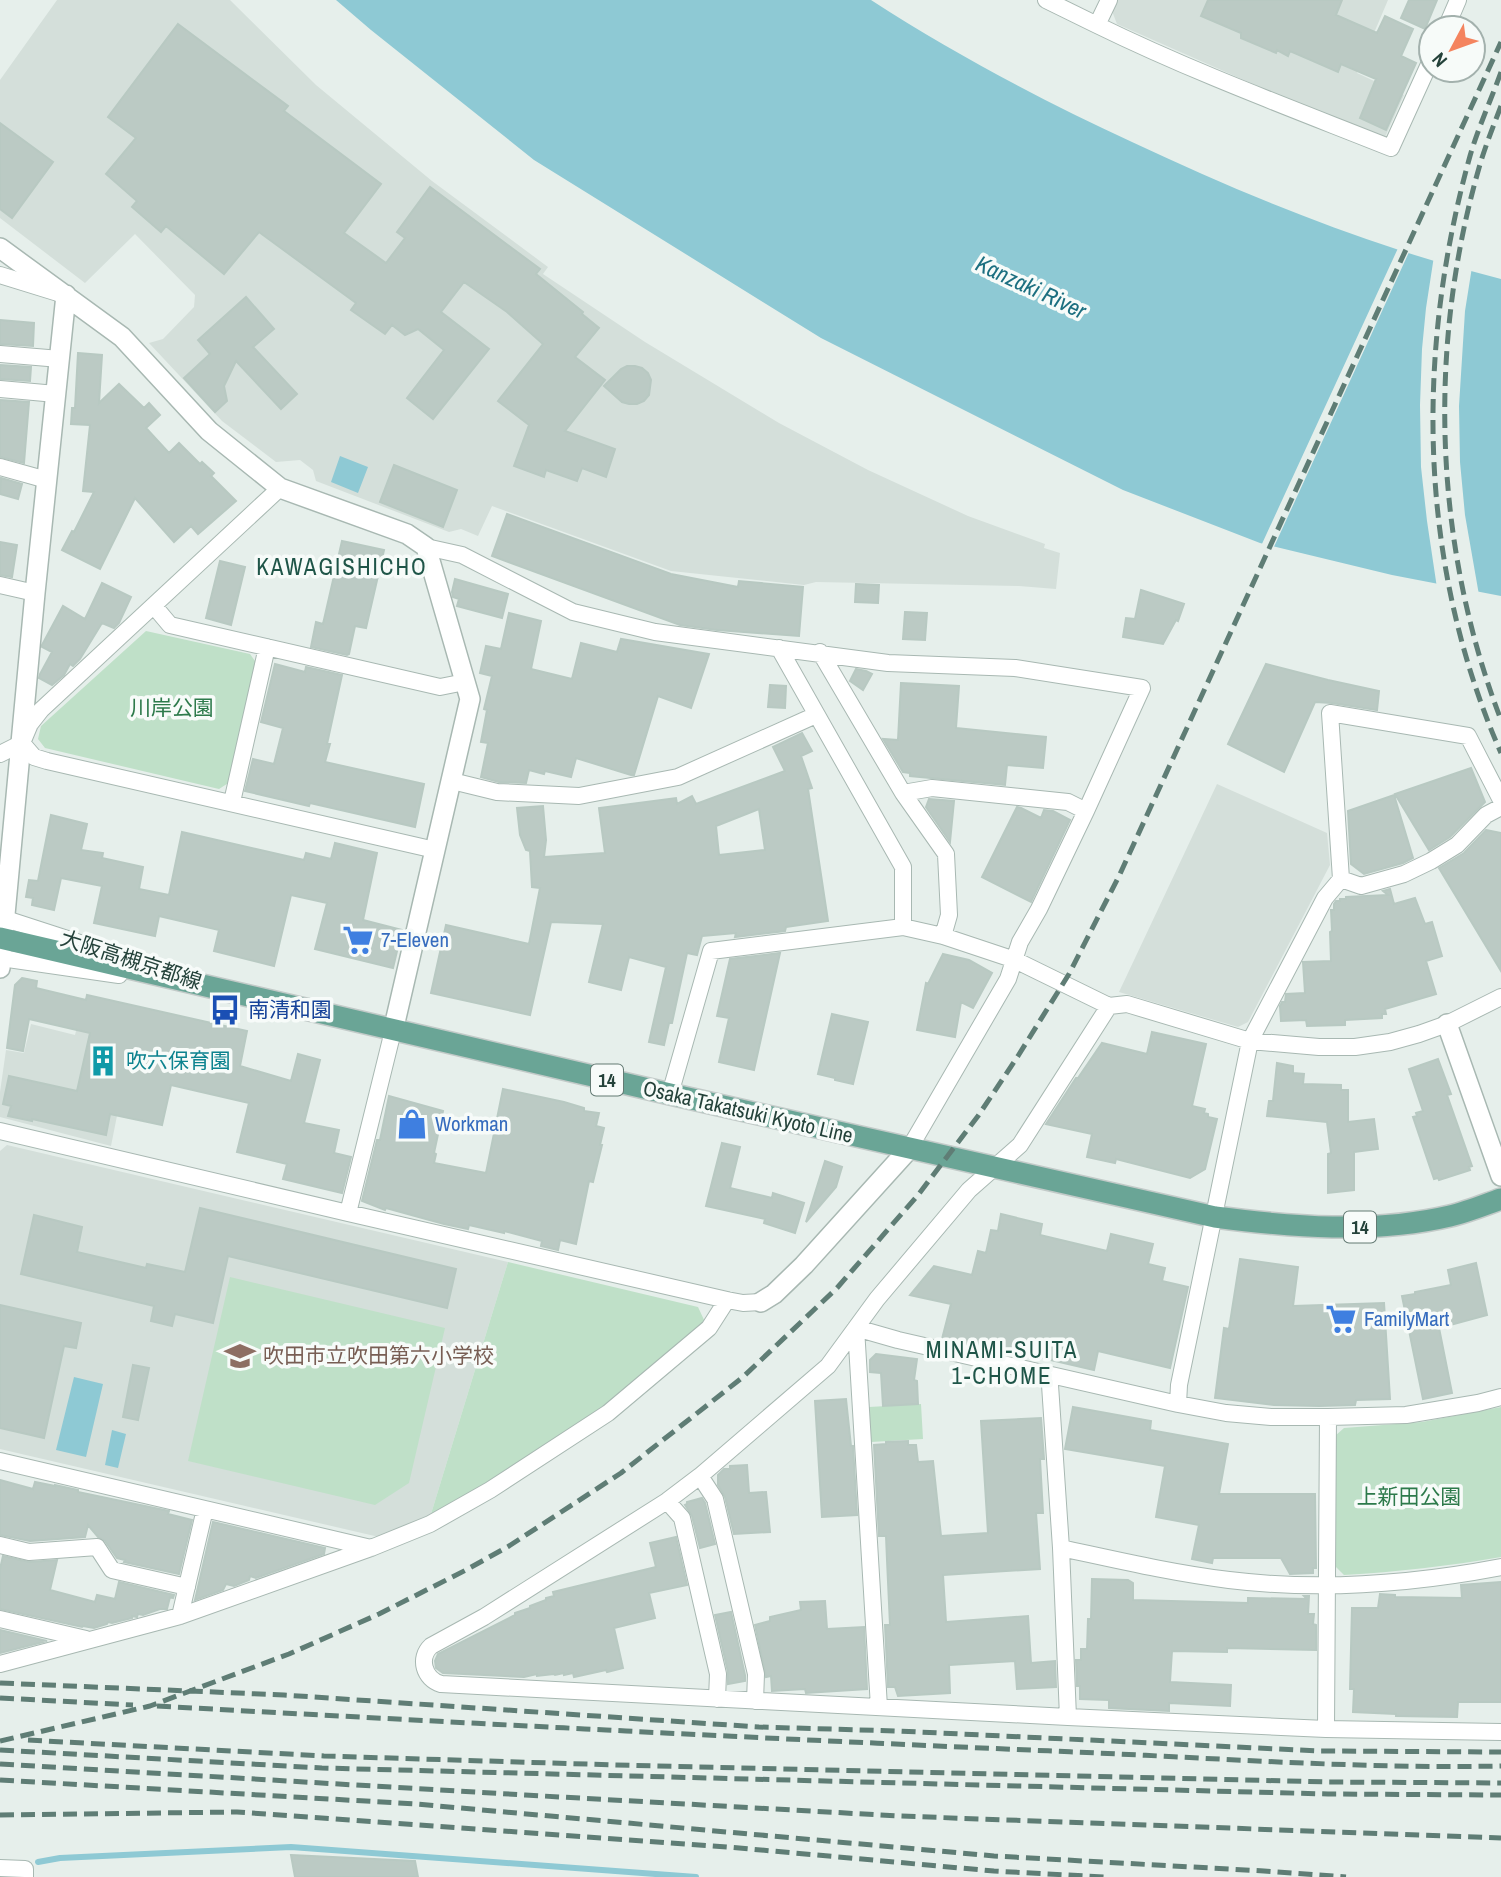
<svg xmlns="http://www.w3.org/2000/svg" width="1501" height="1877" viewBox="0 0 1501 1877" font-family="'Archivo Narrow','Noto Sans JP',sans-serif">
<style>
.built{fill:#d4dfda}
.green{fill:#bfe0c8}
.water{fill:#8ec9d4}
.pier{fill:#e6efeb}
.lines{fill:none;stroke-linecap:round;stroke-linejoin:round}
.stream{stroke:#8ec9d4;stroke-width:6}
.building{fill:#bbcac4;stroke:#b8c9c2;stroke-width:2;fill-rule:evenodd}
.minor-casing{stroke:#a8b8b2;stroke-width:18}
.tertiary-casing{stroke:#a8b8b2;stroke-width:22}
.primary-casing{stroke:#c2cac8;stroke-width:24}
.minor{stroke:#fff;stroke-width:16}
.tertiary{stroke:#fff;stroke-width:19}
.primary{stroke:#6aa596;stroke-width:21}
.rail{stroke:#5f7d75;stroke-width:5;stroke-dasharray:14 7;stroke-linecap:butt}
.labels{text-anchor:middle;stroke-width:7;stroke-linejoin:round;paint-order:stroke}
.shield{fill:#f7fbf9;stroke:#637a73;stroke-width:2}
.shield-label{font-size:19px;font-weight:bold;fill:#24423a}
.park-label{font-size:21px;fill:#2d7a4b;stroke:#f7fbf9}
.shop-label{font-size:21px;fill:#366cbe;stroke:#f7fbf9;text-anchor:start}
.street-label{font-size:21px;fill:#24423a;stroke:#f7fbf9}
.transit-label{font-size:21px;fill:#164399;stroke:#f7fbf9;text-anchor:start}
.culture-label{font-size:21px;fill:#0d838f;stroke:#f7fbf9;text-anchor:start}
.education-label{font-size:21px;fill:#785e54;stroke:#f7fbf9;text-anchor:start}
.water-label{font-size:23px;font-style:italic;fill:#1c6f80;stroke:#f7fbf9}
.neighbourhood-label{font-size:23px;letter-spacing:2px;fill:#1f5548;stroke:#f7fbf9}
</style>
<rect width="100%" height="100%" fill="#e6efeb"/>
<path class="built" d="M57 0H230L316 85 432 181 548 267 543 274 645 342 779 423 868 470 968 516 1045 544 1044 548 1060 553 1056 589 1019 586 816 582 804 585 671 571 492 506 478 536 461 529 449 532 316 481 313 470 300 460 276 462 222 421 149 343 163 339 194 307 195 295 135 234 85 283 0 218V80Z
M1118 0H1388L1357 73 1404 95 1385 137 1282 97 1117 24 1112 11Z
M1217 784 1327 833 1330 865 1248 1022 1238 1027 1119 992Z
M31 1024 75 1035 77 1027 132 1040 111 1146 0 1117V1092L6 1050 24 1053Z
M7 1145 508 1262 431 1514 379 1537 0 1449V1151Z"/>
<path class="green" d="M146 631 250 654 257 664 230 782 219 789 45 748 38 739 41 726Z
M508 1262 698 1307 705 1322 602 1407 498 1478 431 1514Z
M230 1277 445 1328 409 1483 375 1505 188 1461Z
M921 1404 923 1439 871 1442 869 1407Z
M1501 1407V1557C1449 1566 1397 1572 1344 1575L1335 1566V1436L1344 1428 1422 1422Z"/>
<path class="water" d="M336 0H871C954 54 1042 100 1132 142 1219 183 1307 220 1399 250 1432 261 1467 270 1501 279V596L1392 575 1260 543 1123 490 821 338 534 160 371 30Z
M340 456 368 467 358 493 331 482Z
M74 1377 103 1384 86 1457 56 1450Z
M112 1430 126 1434 118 1468 105 1465Z"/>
<path class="pier" d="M1399 246 1410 250 1273 549 1261 546Z
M1434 256 1472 267 1465 311 1459 406 1460 462 1465 515 1479 595 1437 588 1427 521 1421 467 1420 405 1422 349 1426 308Z"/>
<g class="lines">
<path class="stream" d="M38 1862 60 1858 291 1847 696 1877"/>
</g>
<path class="building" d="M1208 0H1342L1336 15 1377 33 1385 16 1413 29 1401 56 1416 63 1386 130 1360 118 1376 79 1341 64 1338 72 1290 51 1288 56 1277 50 1276 53 1241 38V33L1201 16Z
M1409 0H1437L1425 29 1401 18Z
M178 24 288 106 284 111 381 184 344 233 386 263 405 238 397 232 430 187 540 269 536 274 583 312 582 314 599 328 575 357 605 380 565 431 615 449 606 477 582 468 577 481 546 470 544 477 514 466 529 425 498 401 543 344 507 312 464 282 441 312 489 349 433 419 407 398 444 350 418 329 405 335 392 325 385 334 351 310 356 303 259 232 224 274 166 226 161 232 132 207 137 201 106 174 136 138 108 117Z
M0 123 53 162 12 218 0 209Z
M246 297 274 329 253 347 297 394 281 409 236 361 224 386 227 401 215 412 184 378 210 354 198 340Z
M0 320 34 323 33 346 0 344Z
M78 353 102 355 99 403 119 384 144 408 149 403 160 415 146 428 169 453 179 443 200 464 202 462 214 473 211 476 236 501 198 534 191 526 174 542 135 498 100 569 62 550 72 531 74 532 94 492 83 491 90 425 71 424 72 408H75Z
M0 365 31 367 30 381 0 379Z
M627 366H635L642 368 648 373 651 380 649 395 644 401 637 404H629L622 402 604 386 621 369Z
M0 400 29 402 24 463 0 457Z
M394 465 457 490 443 527 380 502Z
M1 478 22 484 18 499 0 494Z
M507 514 671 574 738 587 739 581 803 587 799 636 717 630 680 625 492 556Z
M342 541 384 550 366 628 355 626 349 654 347 655 311 647 316 622 323 624Z
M0 542 17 545 12 577 0 575Z
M220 561 245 567 231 625 206 618Z
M455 579 508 594 502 618 457 606 459 599 453 597 452 592Z
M102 583 131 597 119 623 114 628 102 623 80 659 73 666 70 664 64 675 52 685 39 678 40 674 52 652 42 647V645L63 606 85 619Z
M856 584 879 585 878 603 855 602Z
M1141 590 1184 604 1178 621 1176 620 1163 644 1123 637 1126 618 1135 619Z
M905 612 927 613 925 640 903 639Z
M509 613 541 621 531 669 572 679 581 643 617 652 621 639 709 654 691 708 658 696 634 775H631L576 758 571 777 545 771 544 774 529 770 526 783 499 782 481 777 488 743 481 742 487 710 484 709 492 676 480 673 486 646 501 649Z
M275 664 305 672 306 667 342 675 327 744H330L325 762 424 784 415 827 310 803 309 806 245 791 253 759 274 764 283 728 261 722Z
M1266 664 1328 680 1379 691 1377 710 1332 703 1315 702 1284 772 1228 744Z
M856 669 866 671 872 674 863 690 850 681Z
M901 683 959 686 956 728 1046 737 1043 768 1007 765 1005 785 910 776V773L903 772 883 739 898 740Z
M770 685 786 686 785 708 768 707Z
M802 733 812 751 801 756 812 788 808 789 828 921 786 927 785 931 735 937 736 933 702 936 697 955 687 953 672 1023H669L664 1045 649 1042 666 967 629 957 621 990 589 982 603 924 551 922 530 1015 431 993 446 925 529 944 540 888 532 887 530 851 526 850 520 835 517 808 543 806 546 840 544 857 605 853 599 808 676 798 677 804 692 796 696 804 785 771 773 747ZM759 809 765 850 719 855 716 826Z
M1471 768 1485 802 1450 837 1429 850 1395 794Z
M1394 795 1413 858 1403 863 1364 874 1351 864 1348 811Z
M929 799 954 801 950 842 926 807Z
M1017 807 1021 808 1041 818 1044 810 1053 811 1070 820 1031 902 982 877Z
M51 815 87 824 81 850 103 853 102 858 143 867 139 889 169 895 182 832 304 860 306 853 331 859 335 843 377 853 363 920 402 930 393 968 315 949 327 903 291 895 274 966 214 951 219 930 159 916 155 936 94 923 102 886 61 878 54 910 32 905 33 898 26 897 29 880 38 881Z
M1486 830 1501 833V971L1439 868 1464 853Z
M1390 889 1394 904 1415 898 1425 924 1432 922 1442 956 1426 961 1436 994 1385 1009 1386 1014H1382V1018L1345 1020V1025L1307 1026 1306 1020 1281 1021 1280 1006 1282 1002H1285L1286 994 1305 993 1303 962 1331 961 1330 932 1332 931 1331 910H1334V904L1336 901H1340V899H1346V897L1388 895 1383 891Z
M780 953 754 1070 719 1062 729 1018 717 1016 730 959Z
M943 954 969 960 992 973 973 1008 961 1002 955 1037 917 1030 926 983 928 984Z
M22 978 37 981 36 988 86 1000 87 995 247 1031 240 1066 291 1081 298 1054 320 1060 304 1123 339 1130 334 1153 351 1157 342 1193 283 1179 287 1164 237 1152 249 1103 171 1085 162 1125 110 1114 106 1135 32 1119V1121L8 1116 11 1106 3 1104 9 1076 77 1091 90 1033 29 1019 23 1051 7 1048 15 985Z
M832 1014 868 1022 853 1084 835 1080V1078L818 1074Z
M1152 1032 1206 1044 1192 1106 1205 1109 1204 1113 1208 1114V1117L1217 1119 1205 1169 1190 1178 1116 1159 1115 1163 1087 1157 1092 1134 1046 1124 1076 1078H1078L1102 1043 1147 1054Z
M1438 1059 1451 1094 1447 1095 1472 1166 1469 1167 1470 1170 1439 1180 1438 1178 1434 1179 1413 1117 1417 1116 1416 1113 1423 1111 1409 1069Z
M1277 1063 1293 1066V1073L1304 1074 1303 1084 1341 1085V1090H1348V1122L1374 1119 1378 1149 1354 1152V1190L1328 1193V1154L1331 1153 1327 1122 1267 1116 1269 1101H1273Z
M503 1089 564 1102 584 1108V1111L599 1113 596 1126 604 1128 600 1145H602L593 1182 589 1181 576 1244 560 1240 558 1250 541 1246 542 1241 504 1231V1233L469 1225 468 1229 444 1224 386 1208 385 1210 362 1201 377 1140H380L389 1096 443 1111 434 1153 436 1154 434 1163 486 1173Z
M722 1143 740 1147 730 1188 772 1198 773 1193 804 1203 795 1233 764 1223 765 1219 706 1206Z
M825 1161 842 1167 836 1187 806 1222Z
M200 1208 456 1269 447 1308 228 1256 213 1323 175 1314 172 1326 151 1321 154 1306 21 1274 34 1215 82 1227 77 1252 146 1268 147 1264 185 1272Z
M1001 1214 1042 1224 1040 1235 1107 1251 1111 1234 1153 1244 1148 1264 1165 1268 1162 1281 1188 1287 1170 1368 1098 1351 1094 1370 1016 1352V1355L942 1339 951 1304 910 1295 934 1266 972 1275 978 1251 986 1253 991 1230 998 1231Z
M1240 1259 1298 1267 1293 1306 1384 1303 1390 1399 1356 1400 1355 1405 1319 1406 1274 1405 1215 1398 1224 1328 1229 1329Z
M1476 1263 1487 1315 1439 1328 1452 1393 1423 1399 1402 1296 1415 1294V1292L1451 1285 1448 1270Z
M0 1305 81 1323 76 1348 64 1346 44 1438 0 1428Z
M876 1354 917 1359 914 1380 917 1381 918 1404 883 1406 881 1373 870 1372V1360Z
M133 1365 149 1368 138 1420 123 1417Z
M846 1399 851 1446H853L857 1515 822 1517 815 1401Z
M1073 1407 1151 1421 1150 1430 1228 1444 1219 1494H1315L1316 1568H1313V1573L1290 1574 1281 1558H1213L1212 1563 1192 1559 1199 1525 1156 1517 1165 1466 1065 1449Z
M1041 1418 1044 1459H1040L1043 1513H1036L1040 1569 943 1575 946 1622 1028 1616 1031 1663 1055 1661 1056 1687 1017 1689 1015 1661 949 1665 950 1693 898 1696 895 1687H888L885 1625H890L887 1560 886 1536H879L874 1445 886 1444V1442L908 1441V1445H916L918 1462 933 1461 941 1536 988 1533 981 1421Z
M747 1465 749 1493 766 1492 770 1532 734 1534 725 1497 718 1485V1475L724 1469H730V1466Z
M0 1480 33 1489 35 1482 55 1486V1485L78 1490V1492L169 1511 168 1514 192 1520 179 1574 124 1562 125 1560 117 1558 105 1541 98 1537 88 1525 85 1537 30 1541 0 1535Z
M702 1498 705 1503 715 1544 700 1548 692 1516 685 1505 687 1504V1502Z
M213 1522 325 1548 324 1554 256 1578 250 1576 249 1580 234 1586 226 1584 223 1590 195 1600Z
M676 1537 687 1585 649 1593 655 1618 614 1628 623 1668 607 1672 606 1670 574 1677 573 1673 564 1675V1673L555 1675 554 1674 537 1676V1674L524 1677 443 1673 436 1668 435 1661 438 1654 515 1615V1613L530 1608V1606L546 1600V1598L554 1596 553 1592 656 1567 650 1543Z
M3 1556 29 1562 57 1560 50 1590 95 1602 97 1595 115 1599 119 1582 174 1595 173 1598 170 1597 167 1609H160L143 1615 138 1614 137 1617 132 1616V1618L112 1623 108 1622 107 1624 94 1628 83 1626 82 1627 0 1609V1569Z
M1092 1579 1128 1580 1133 1583V1600L1248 1603V1598L1307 1599 1304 1596H1309L1308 1614H1314L1313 1624 1316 1625V1650L1227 1648V1652L1172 1651 1170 1682 1231 1685 1230 1706 1169 1703V1711L1109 1708V1700L1080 1699V1686H1077L1076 1660H1081V1649H1087L1088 1619H1091Z
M1501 1582V1702H1458L1457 1717 1396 1716V1714L1353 1712 1354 1689H1350L1352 1608H1378L1380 1594 1395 1595V1597L1462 1598 1461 1585Z
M825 1601 827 1629 864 1627 867 1689 806 1693 805 1689 772 1691 771 1676 766 1677 755 1625 770 1621V1617L801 1610 800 1602Z
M731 1612 745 1675V1681L728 1684V1672L715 1615Z
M0 1630 47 1641 0 1653Z
M291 1855 415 1861 418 1877H295Z"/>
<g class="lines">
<g class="minor-casing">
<path id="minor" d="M1046 0 1097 25 1109 0
M1097 25C1193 72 1293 109 1391 148L1431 60
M1446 28 1458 0
M0 275 58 293
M0 354 60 359
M0 389 56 394
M0 467 47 480
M426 547 462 555 573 612 655 632 888 663 1015 668 1142 688 1086 811 1039 909 1020 942 1008 979 909 1149
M0 585 35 593
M154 606 170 625 440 687 465 682
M779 648 903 867V927
M820 652 903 793 946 854 949 915 943 936
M22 743 34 757 47 761 435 850
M0 754 22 743 30 724 41 710 280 488
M452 781 497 792 579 796 678 777 816 715
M903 793 932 788 1068 802 1086 811
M232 802 267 647
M1341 879 1361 886 1404 874 1431 861 1457 845 1486 815 1501 807
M0 917 126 958
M0 958 119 975
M1109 1006 1020 1145 969 1190 877 1299 828 1366 700 1476 667 1501 484 1617 431 1646C418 1658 424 1679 441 1684L1068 1717 1326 1729 1501 1732
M670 1094 711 951 903 927 943 936 1015 960 1109 1006 1127 1004 1250 1041 1319 1047H1355L1390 1042 1419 1034 1447 1024 1501 997
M0 1131 348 1213 727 1300 743 1303 761 1302
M348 1213 393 1031
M856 1328 898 1340 1178 1404 1226 1413 1271 1417H1328L1406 1415 1478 1403 1501 1397
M856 1328 879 1707
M1051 1375 1050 1385 1061 1548 1068 1717
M1178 1404 1179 1385 1250 1041 1325 898 1341 879 1330 713 1468 736 1501 800
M0 1461 371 1548
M700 1476 715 1499 756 1674 755 1701
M667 1501 682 1518 718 1674 717 1699
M0 1545 29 1552 97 1547 112 1570 187 1587
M1061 1548C1117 1560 1172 1573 1229 1580 1319 1591 1412 1584 1501 1567
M180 1616 205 1509
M0 1619 86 1639
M0 1664 180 1616 371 1548 430 1524 490 1490 608 1413 709 1328 727 1300
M1326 1729 1328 1417
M0 1868 25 1869V1877"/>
</g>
<g class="tertiary-casing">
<path id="tertiary" d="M0 248 122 337 209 431 280 488 407 534 426 547 470 699 393 1031
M0 968 35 593 66 295
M1447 1024 1501 1176
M761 1302 774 1294 804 1265 909 1149"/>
</g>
<g class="primary-casing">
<path id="primary" d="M0 938 670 1094 1215 1217C1292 1227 1373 1234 1450 1216 1467 1212 1484 1205 1501 1199"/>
</g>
<use href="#minor" class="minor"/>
<use href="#tertiary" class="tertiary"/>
<use href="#primary" class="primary"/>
<path class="rail" d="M1501 72C1491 100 1478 128 1470 156 1415 353 1418 564 1501 753
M1501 106C1494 124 1487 142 1481 161 1427 343 1433 543 1501 720
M0 1683 284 1695 759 1727 898 1731 1320 1751 1501 1752
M0 1698 133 1705
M157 1706C463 1723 769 1739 1075 1752 1217 1758 1359 1769 1501 1766
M28 1740 324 1756 616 1765 1328 1782 1501 1783
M0 1741 150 1706 289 1654 379 1614 466 1570 509 1546 621 1473 743 1377 837 1288 918 1195 978 1116 1018 1056 1069 974 1120 874 1501 42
M0 1750 322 1768 1328 1794 1501 1795
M0 1764 525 1795 899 1816 1501 1838
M0 1780 416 1804 994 1856 1264 1871 1346 1877
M0 1815 237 1812 728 1847 994 1871 1105 1877"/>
</g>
<defs>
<g id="supermarket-bare" transform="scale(2.415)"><path d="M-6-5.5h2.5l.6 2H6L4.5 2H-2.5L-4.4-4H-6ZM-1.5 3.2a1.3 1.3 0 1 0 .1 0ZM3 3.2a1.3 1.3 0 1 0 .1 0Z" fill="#3f7fe0" stroke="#f7fbf9" stroke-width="2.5" paint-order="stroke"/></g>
<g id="bus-bare" transform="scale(2.415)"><path d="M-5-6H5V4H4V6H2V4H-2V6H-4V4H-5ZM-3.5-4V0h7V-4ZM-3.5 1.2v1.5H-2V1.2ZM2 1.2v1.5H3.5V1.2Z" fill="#1a4fb4" stroke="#f7fbf9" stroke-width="2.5" paint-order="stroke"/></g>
<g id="building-bare" transform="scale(2.415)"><path d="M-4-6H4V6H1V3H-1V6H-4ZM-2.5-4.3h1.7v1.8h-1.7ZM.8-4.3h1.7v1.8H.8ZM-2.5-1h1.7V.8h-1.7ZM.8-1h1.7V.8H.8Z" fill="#0f9aa8" stroke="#f7fbf9" stroke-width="2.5" paint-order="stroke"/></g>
<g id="shop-bare" transform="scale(2.415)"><path d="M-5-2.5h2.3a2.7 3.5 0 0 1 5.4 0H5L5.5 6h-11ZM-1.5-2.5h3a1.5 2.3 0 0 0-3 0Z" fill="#3f7fe0" stroke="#f7fbf9" stroke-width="2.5" paint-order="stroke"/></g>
<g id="school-bare" transform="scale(2.415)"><path d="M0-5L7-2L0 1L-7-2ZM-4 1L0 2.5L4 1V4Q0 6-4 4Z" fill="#8d6e63" stroke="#f7fbf9" stroke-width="2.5" paint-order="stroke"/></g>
</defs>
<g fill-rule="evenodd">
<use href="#supermarket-bare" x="358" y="940"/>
<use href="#bus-bare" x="225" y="1010"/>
<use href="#building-bare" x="103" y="1061"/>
<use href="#shop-bare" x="412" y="1124"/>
<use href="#supermarket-bare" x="1341" y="1319"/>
<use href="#school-bare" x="240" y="1356"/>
</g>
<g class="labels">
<g class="shield">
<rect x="591" y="1064.5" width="32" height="31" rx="5"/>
<rect x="1344" y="1211.5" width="32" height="31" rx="5"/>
</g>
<g class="shield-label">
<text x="607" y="1087">14</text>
<text x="1360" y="1234">14</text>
</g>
<g class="park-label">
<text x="172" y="715">川岸公園</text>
<text x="1409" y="1504">上新田公園</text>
</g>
<g class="shop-label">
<text x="381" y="947">7-Eleven</text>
<text x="435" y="1131">Workman</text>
<text x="1364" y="1326">FamilyMart</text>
</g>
<g class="street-label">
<text transform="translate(131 960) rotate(18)" y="7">大阪高槻京都線</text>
<text transform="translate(748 1112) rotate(13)" y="7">Osaka Takatsuki Kyoto Line</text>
</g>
<g class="transit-label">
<text x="248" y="1017">南清和園</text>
</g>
<g class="culture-label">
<text x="126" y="1068">吹六保育園</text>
</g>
<g class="education-label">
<text x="263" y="1363">吹田市立吹田第六小学校</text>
</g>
<g class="water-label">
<text transform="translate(1031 287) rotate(25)" y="8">Kanzaki River</text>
</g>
<g class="neighbourhood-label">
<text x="342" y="575">KAWAGISHICHO</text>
<text x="1002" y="1358">MINAMI-SUITA<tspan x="1002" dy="26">1-CHOME</tspan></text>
</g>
</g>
<g transform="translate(1452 49) rotate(229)"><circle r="33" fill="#f7fbf9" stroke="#a3b1ad" stroke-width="2"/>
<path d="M0-5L12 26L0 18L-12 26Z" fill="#f4845f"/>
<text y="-10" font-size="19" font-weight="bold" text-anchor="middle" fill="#24423a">N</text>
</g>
</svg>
